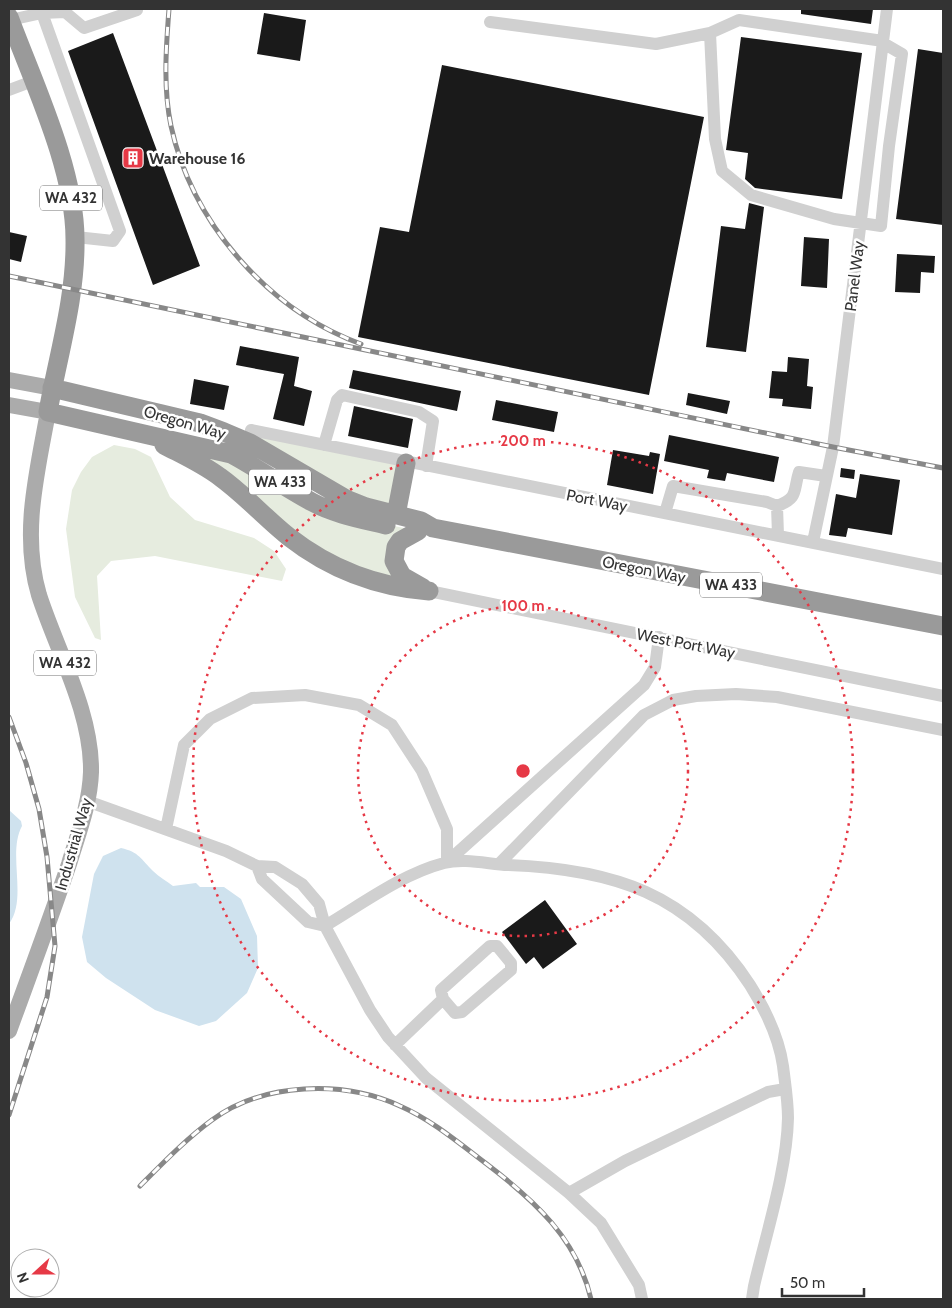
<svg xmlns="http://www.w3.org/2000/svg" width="952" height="1308" viewBox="0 0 952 1308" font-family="Cabin,sans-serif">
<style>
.green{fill:#e6ecdf}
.water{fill:#cfe2ee}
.building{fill:#1a1a1a}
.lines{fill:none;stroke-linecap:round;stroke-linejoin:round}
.minor{stroke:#d0d0d0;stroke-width:12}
.major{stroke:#ababab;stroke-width:16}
.highway{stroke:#9a9a9a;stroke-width:19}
.rail-casing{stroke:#888;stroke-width:5}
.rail{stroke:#fff;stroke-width:3;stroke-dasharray:9;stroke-linecap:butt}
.ring{fill:none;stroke:#e63946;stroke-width:2.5;stroke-dasharray:2.5 5}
.labels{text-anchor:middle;stroke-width:5;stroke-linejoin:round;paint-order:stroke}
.shield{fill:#fff;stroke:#707070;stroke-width:1}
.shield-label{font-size:15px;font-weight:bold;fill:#333}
.poi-label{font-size:16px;font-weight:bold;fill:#333;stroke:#fff;text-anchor:start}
.street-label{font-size:16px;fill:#333;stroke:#fff}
.centre{fill:#e63946;stroke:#fff;stroke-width:2.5}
.ring-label{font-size:15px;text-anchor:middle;font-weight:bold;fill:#e63946;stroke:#fff;stroke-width:5;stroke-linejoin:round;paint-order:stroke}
</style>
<rect width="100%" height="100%" fill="#fff"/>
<path class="green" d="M251 430 406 463 396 515 250 443Z
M114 445 135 449 151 457 170 497 195 520 254 538 274 551 286 569 282 581 155 556 111 561 97 576 101 640 95 638 75 597 66 529 72 490 81 472 92 457Z
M206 447 347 516 418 531 395 547 409 581 355 575 204 466Z"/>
<path class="water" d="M9 810 21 821 22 826C7 854 28 898 9 924Z
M121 848C139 852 141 859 153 871 159 877 167 881 173 886L196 883 200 887H224L241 899 257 936 258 968 247 993 216 1021 199 1026 155 1010 106 978 87 962 82 937 94 874 103 856Z"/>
<path class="building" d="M801 9H873L871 24 801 14Z
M264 13 306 20 300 61 257 54Z
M113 33 200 266 153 285 68 51Z
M741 37 862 53 842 199 755 188 745 179 748 153 726 150Z
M918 49 943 53V225L896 219Z
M442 65 704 117 649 395 358 337 380 227 409 232Z
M749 203 764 207 746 352 706 347 721 226 745 229Z
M9 232 27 236 21 262 9 259Z
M804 237 829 239 827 288 801 286Z
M897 254 935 256 934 273 921 272 920 293 895 292Z
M240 346 299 357 294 386 312 391 304 426 273 419 284 374 236 365Z
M788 357 809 359 807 386 813 387 811 409 782 406 783 399 769 398 772 371 787 372Z
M353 370 461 391 457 411 349 388Z
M194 379 229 386 224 410 190 404Z
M688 393 730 401 727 414 686 405Z
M496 400 558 412 554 432 492 420Z
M354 406 413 419 408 448 348 436Z
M669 435 779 457 774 482 727 473 725 481 707 478 709 470 664 461Z
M613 450 649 456 650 452 660 454 653 494 607 485Z
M841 468 855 470 854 479 840 477Z
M860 474 900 480 892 535 848 528 846 537 829 535 836 494 856 498Z
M545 900 577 944 543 969 534 957 526 964 502 932Z"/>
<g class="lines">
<path class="minor" d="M47 9 42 13 120 231 113 241 76 237
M10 20 42 13 65 12 84 28 137 10
M490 22 656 44 710 33 739 20 883 41
M710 33 715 139 722 171 751 195 834 219 881 226 889 146 902 54 883 43
M9 90 33 81
M251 430 943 569
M324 445 337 400 342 395 419 412 433 421 426 466
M777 506C799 498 793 491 799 472L826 476
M665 513 673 486 767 502 777 506 778 535
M813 542 833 447 887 9
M429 591 943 696
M87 801 226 851 257 866 275 867 302 884 319 904 325 926 370 1010 388 1037 426 1078 569 1193 601 1223 639 1285 642 1299
M166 829 184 745 210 719 252 698 305 695 359 705 392 725 422 771 447 829V862
M447 862 644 685 655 667 659 637
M499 864 644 715 673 700 696 696 736 694 777 697 943 730
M257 866 262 879 308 922 325 926C362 904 402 874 444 863 464 858 488 864 508 865 613 869 690 893 750 985 765 1009 779 1038 783 1066 785 1083 788 1101 788 1118 787 1170 766 1234 754 1286L752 1299
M395 1045 443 999 441 990 490 946H497L511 963V970L462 1012 455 1013 443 999
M569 1193 625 1161 768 1092 785 1089"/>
<path class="major" d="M9 380 52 388
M9 405 48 412C37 473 21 534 39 595 57 651 92 712 91 772 90 804 78 834 69 864 50 920 29 976 9 1031"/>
<path class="highway" d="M9 17C33 82 75 169 75 239 76 298 58 355 48 412L231 454C259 469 284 487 312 502 334 514 361 519 386 525
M52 388 200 423 224 432 250 443 346 499 366 507 421 521 433 528 943 626
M164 445C183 455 203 464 220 477 245 495 265 518 289 537 330 569 377 587 429 591
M396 515 406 463
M418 531 400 541 396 547 394 561 402 576 423 588"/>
<g class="rail-casing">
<path id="rail" d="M169 9C166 48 163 88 171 126 192 223 268 310 361 344
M9 276 833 447 943 468
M9 717 26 763 39 809 47 857 55 946 47 997 9 1115
M140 1186C163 1163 186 1139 212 1120 263 1082 344 1080 400 1106 432 1120 460 1144 488 1165 535 1201 577 1239 591 1299"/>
</g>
<use href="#rail" class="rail"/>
</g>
<g class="ring">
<circle cx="523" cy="771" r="165"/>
<circle cx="523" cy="771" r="330"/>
</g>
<defs>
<g id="building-square" transform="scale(1.125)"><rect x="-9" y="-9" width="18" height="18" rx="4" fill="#e63946" stroke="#fff"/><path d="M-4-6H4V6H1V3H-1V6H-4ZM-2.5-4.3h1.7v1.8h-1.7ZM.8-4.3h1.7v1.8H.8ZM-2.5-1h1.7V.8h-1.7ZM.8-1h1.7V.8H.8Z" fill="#fff"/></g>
</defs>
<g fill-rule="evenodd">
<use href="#building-square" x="133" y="158"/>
</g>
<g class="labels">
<g class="shield">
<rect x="40" y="185.5" width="62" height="25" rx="4"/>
<rect x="249" y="469.5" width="62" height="25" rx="4"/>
<rect x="700" y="572.5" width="62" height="25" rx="4"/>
<rect x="34" y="650.5" width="62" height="25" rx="4"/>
</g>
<g class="shield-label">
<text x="71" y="203">WA 432</text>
<text x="280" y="487">WA 433</text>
<text x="731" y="590">WA 433</text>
<text x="65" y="668">WA 432</text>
</g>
<g class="poi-label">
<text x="149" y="164">Warehouse 16</text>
</g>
<g class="street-label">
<text transform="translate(854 276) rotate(-83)" y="6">Panel Way</text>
<text transform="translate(185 422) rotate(16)" y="6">Oregon Way</text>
<text transform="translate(597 500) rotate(11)" y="6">Port Way</text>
<text transform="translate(644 569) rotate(11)" y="6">Oregon Way</text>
<text transform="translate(686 643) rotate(11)" y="6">West Port Way</text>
<text transform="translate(73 844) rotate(-74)" y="6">Industrial Way</text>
</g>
</g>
<circle cx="523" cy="771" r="8" class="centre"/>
<g class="ring-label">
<text x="523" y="446">200 m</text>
<text x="523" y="611">100 m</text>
</g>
<rect width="952" height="1308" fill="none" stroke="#333333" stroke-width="20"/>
<g transform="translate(35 1273) rotate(249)"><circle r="24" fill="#ffffff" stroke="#adadad"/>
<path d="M0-4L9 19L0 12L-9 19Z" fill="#e63946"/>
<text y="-8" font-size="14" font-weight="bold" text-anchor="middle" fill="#333333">N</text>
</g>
<path d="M782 1288v8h82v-8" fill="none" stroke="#333333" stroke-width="2.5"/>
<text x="790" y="1288" font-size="15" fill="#333333" stroke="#ffffff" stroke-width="4" paint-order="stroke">50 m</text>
</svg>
